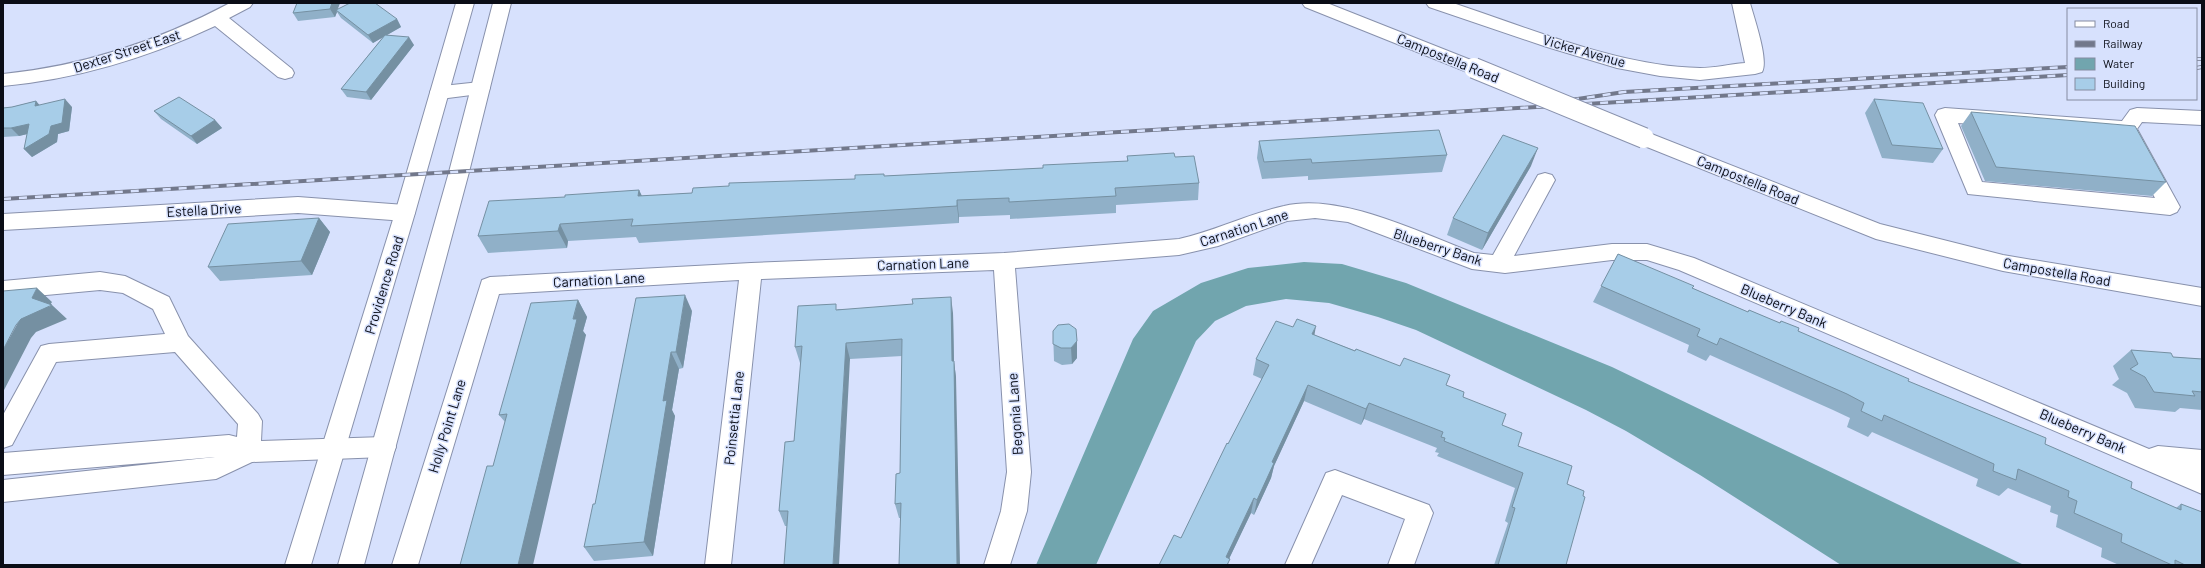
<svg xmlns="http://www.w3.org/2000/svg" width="2205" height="568" viewBox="0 0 2205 568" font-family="Barlow,sans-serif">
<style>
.water{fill:#71a5ae}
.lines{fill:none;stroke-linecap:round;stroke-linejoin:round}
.minor-casing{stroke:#8891ac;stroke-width:2}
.major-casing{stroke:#8891ac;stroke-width:2}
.minor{fill:#fff;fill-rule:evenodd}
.major{fill:#fff;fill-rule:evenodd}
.rail-casing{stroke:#72788b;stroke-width:4}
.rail{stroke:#d7e1fd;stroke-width:2.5;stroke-dasharray:8;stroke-linecap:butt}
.major-bridge-casing{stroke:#8891ac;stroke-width:22;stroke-linecap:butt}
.major-bridge{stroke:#fff;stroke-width:20}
.wall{fill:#90b0c8}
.shaded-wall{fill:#7590a2}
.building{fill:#a7cde8;stroke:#7590a2}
.labels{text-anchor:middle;stroke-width:3;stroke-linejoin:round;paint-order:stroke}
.street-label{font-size:14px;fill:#0a0d16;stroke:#d7e1fd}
</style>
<rect width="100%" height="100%" fill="#d7e1fd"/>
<path class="water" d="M1304 262 1342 264 1406 283 1612 367 2024 565H1841L1700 475 1626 431 1586 410 1416 330 1378 317 1329 303 1286 299 1246 306 1215 321 1196 341 1096 565H1036L1133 339 1153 311 1201 283 1248 268Z"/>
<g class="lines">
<g class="minor-casing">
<path id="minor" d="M230 3H253L250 7 229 18 292 69 294 73 292 77 285 79 278 77 215 26C147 58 77 79 3 86V74C84 66 158 41 230 3Z
M1426 3H1453C1529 28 1620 67 1700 68 1715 68 1730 64 1745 63L1732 3H1750C1754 18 1769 60 1762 72L1755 74 1700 80 1660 76 1617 68 1547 47 1429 7Z
M480 82 487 83 490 88 487 93 440 99 433 97 430 92 433 87Z
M1945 108 2122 121 2130 110 2137 108 2202 111V125L2142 122 2137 129 2180 207 2177 212 2170 215 1968 194 1935 115 1938 110ZM1958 123 2121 134 2155 198 1982 182Z
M1545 173 1552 175 1555 180 1514 256 1612 244H1647L1694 258 2149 449 2158 446 2202 450V494L1679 270 1647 260H1612L1505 273 1472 269 1348 222 1315 218 1287 221 1218 246 1179 255 1015 268 1031 472 1027 511 1010 565H984L1001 511 1007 472 994 270 761 279 731 565H705L739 280 499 294 418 565H392L482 280 490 277 751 263 1004 253 1179 239C1215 231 1248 214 1284 206 1339 192 1421 233 1474 253L1493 255 1538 175Z
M298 197 405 205 412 208 415 213 412 218 405 221 298 213 3 230V214Z
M100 272 125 276 169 297 188 336 258 414 262 421 261 441 384 437 393 440 396 447 393 454 384 457 252 462 216 479 3 502V480L215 457 3 475V453L229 435 237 437 238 424 175 352 56 362 12 445 3 448V415L41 346 49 344 165 334 153 309 123 293 100 290 3 299V281Z
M1335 470 1429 505 1433 513 1414 565H1388L1405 519 1342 495 1311 565H1285L1326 473Z"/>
</g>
<g class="major-casing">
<path id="major" d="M456 3H474L415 213 311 565H285L395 213Z
M493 3H511L469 172 364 565H338L449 172Z
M1302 3H1327L1481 64 1483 68 1481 72 1474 74 1467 72 1305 7Z
M1644 131 1880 224 2003 255 2202 288V306L2003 271 1876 239 1637 143 1634 138 1637 133Z"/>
</g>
<use href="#minor" class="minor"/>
<use href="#major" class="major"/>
<g class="rail-casing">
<path id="rail" d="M2196 59H2202
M2196 68 2202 67
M1571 100 1624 92 2068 67
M3 199 2068 75"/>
</g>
<use href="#rail" class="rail"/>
<g class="major-bridge-casing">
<path id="major-bridge" d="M1474 68 1644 138"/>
</g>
<use href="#major-bridge" class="major-bridge"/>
</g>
<path class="wall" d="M297 3H340L337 10 397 19 401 27 387 35 414 45 371 100 347 97 341 89 383 37 373 43 341 18 337 12 335 17 298 21 293 13Z
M1874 99 1943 149 1933 163 1882 158 1865 113Z
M36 101 39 105 72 107 69 131 58 134 57 142 32 157 24 149 27 134 19 136 3 137V108L12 107Z
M154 111 215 120 222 128 197 144 161 119Z
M1971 112 2166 182 2152 196 1985 181 1961 126Z
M1259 141 1447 155 1442 172 1308 180V176L1262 179 1257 158Z
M1127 156 1199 183 1198 200 1116 205V213L1010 219V215L959 217V223L639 243 636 237 568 241 567 248 488 253 478 236 565 197 639 190 642 196 692 193 855 179 884 174V176L1043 168 1127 161Z
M1531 166 1482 250 1447 235 1453 218Z
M319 218 330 232 312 275 220 281 208 267Z
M1618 254 1692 288 1748 312 1749 310 1779 323 1781 321 1798 331 2045 444 2131 488 2176 508 2181 504 2202 565H2119L2101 557 2102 548 2056 527 2058 515 2050 512 2051 506 2008 488 1999 496 1976 486 1978 479 1872 432 1868 437 1847 427 1850 418 1833 410 1710 355 1706 361 1687 352 1689 345 1593 302Z
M578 300 587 317 583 331 586 335 493 466 505 422 499 415Z
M838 309 953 313 954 362 956 377 900 518H899L895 504 900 473 902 356 850 359 787 526H785L779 511 794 441 801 363H800L795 347Z
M692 311 683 368 679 369 672 410 675 416 653 556 594 561 584 547 595 504Z
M1058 325 1077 358 1072 364 1062 365 1054 361 1053 331Z
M1293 327 1446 385 1502 425 1518 446 1567 484 1566 565H1494L1508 523 1505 521 1515 488 1437 456 1439 453 1435 452 1437 448 1364 419 1361 425 1304 401 1274 466 1271 478 1254 515 1251 513 1229 559 1228 565H1159L1181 538 1262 379 1253 375 1256 359Z
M2131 350 2173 357 2202 359V410L2180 408 2175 412 2135 408 2127 393 2112 385 2119 379 2113 366Z"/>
<path class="shaded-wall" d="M332 3H340L337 11 336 10 337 12 335 17 330 9Z
M397 19 401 27 373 43 368 35Z
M409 37 414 45 371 100 366 92Z
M65 99 72 107 69 131 58 134 57 142 32 157 24 149Z
M36 101 43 109 35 106Z
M215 120 222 128 197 144 191 136Z
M29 124 36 132 19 136 11 128Z
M1538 148 1531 166 1482 250 1488 233Z
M639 190 647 207 638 196Z
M957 200 959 217V223L957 206Z
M319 218 330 232 312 275 301 261Z
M560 224 568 241 567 248 558 231Z
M37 288 52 302 49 307 52 305 67 319 36 332 31 338 3 392V350Z
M685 295 692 311 683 368 676 352Z
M951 297 953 313 954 362 956 377 960 565H957L952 361Z
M578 300 587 317 583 331 586 335 533 565H518Z
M1316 326 1313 343 1312 334Z
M1077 341V358L1072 364 1071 348Z
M846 343 850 359 839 565H833Z
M671 352 679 369 672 410 675 416 653 556 644 542 663 401Z
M1308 385 1304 401 1274 466 1271 478 1254 515 1257 500 1272 462Z
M1369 403 1364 419 1361 425 1366 409Z
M1254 498 1251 513 1226 565V557Z"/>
<path class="building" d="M297 3H332L330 9 293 13Z
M350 3H375L397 19 368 35 336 10Z
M385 35 409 37 366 92 341 89Z
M179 97 215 120 191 136 154 111Z
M65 99 62 123 51 126 49 134 24 149 29 124 11 128H3V108L12 107 36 101 35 106Z
M1874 99 1923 103 1943 149 1892 145Z
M1971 112 2135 126 2166 182 1996 167Z
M1439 130 1447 155 1312 163 1311 159 1264 162 1259 141Z
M1503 135 1538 148 1488 233 1453 218Z
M1174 153 1175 157 1194 156 1199 183 1115 188 1116 196 1009 202V198L957 200V206L631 226 633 219 560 224 558 231 478 236 489 201 565 197V195L639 190 638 196 692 193 693 188 729 186V183L855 179V175L884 174V176L1043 168V165L1128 161 1127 156Z
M319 218 301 261 208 267 228 224Z
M1618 254 1694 286 1692 288 1748 312 1749 310 1780 323 1781 321 1799 328 1798 331 1909 379 1908 381 2046 438 2045 444 2132 482 2131 488 2181 510V504L2202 512V565H2185L2175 560V565H2172L2121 542 2122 534 2074 513 2077 501 2068 497 2069 491 2018 469 2016 480 1993 471 1994 464 1884 415 1882 421 1861 411 1864 403 1847 394 1720 338 1717 345 1697 336 1700 329 1601 286Z
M37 288 32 298 52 305 21 319 16 325 3 350V291Z
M685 295 676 352H671L663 401 667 400 644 542 584 547 593 504H595L636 298Z
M951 297 952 361H954L957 565H899L901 503 895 504 896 474 900 473 902 339 846 343 833 565H784L788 511H779L785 442 794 441 802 346 795 347 798 306 836 304V310L913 304 912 299Z
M578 300 573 319H577L518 565H460L487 466H493L507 414 499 415 531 303Z
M1297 319 1316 326 1312 334 1355 351 1356 349 1400 366 1404 358 1450 375 1446 385 1464 392 1463 397 1506 414 1502 425 1522 433 1518 446 1572 466 1567 484 1584 491 1583 496 1585 497 1566 565H1498L1515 508 1512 507 1523 473 1444 441 1445 438 1441 437 1443 432 1369 403 1366 409 1308 385 1272 462 1274 463 1257 500 1254 498 1226 557 1230 559 1227 565H1159L1174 535 1181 538 1227 443 1228 444 1269 365 1256 359 1276 321 1293 327Z
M1069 324 1076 329 1077 341 1071 348H1061L1053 344V331L1058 325Z
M2131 350 2171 353 2173 357 2202 359V392L2192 391 2195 396 2154 392 2145 377 2130 369 2138 364Z"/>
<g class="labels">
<g class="street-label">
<text transform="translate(127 51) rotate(-18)" y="5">Dexter Street East</text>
<text transform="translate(1584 51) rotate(16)" y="5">Vicker Avenue</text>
<text transform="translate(1448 58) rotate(22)" y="5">Campostella Road</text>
<text transform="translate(1748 180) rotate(22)" y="5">Campostella Road</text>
<text transform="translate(204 210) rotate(-3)" y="5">Estella Drive</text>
<text transform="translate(1244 228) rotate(-18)" y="5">Carnation Lane</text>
<text transform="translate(1438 247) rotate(18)" y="5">Blueberry Bank</text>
<text transform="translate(923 264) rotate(-2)" y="5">Carnation Lane</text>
<text transform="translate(2057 272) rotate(10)" y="5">Campostella Road</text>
<text transform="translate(599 280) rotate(-3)" y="5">Carnation Lane</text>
<text transform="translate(384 285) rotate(-73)" y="5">Providence Road</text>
<text transform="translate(1784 306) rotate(23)" y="5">Blueberry Bank</text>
<text transform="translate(1015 414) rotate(-94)" y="5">Begonia Lane</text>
<text transform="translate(734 418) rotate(-84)" y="5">Poinsettia Lane</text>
<text transform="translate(447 426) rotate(-73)" y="5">Holly Point Lane</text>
<text transform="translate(2083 431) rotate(23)" y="5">Blueberry Bank</text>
</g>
</g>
<rect width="2205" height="568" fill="none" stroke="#0a0d16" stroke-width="8"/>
<rect x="2067" y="8" width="130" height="92" fill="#d7e1fd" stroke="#858ca1"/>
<rect x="2075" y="21" width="20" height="6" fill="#ffffff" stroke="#858ca1"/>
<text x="2103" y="28" font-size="12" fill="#0a0d16">Road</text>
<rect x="2075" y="41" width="20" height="6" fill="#72788b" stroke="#858ca1"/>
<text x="2103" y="48" font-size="12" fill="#0a0d16">Railway</text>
<rect x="2075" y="58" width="20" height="12" fill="#71a5ae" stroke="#858ca1"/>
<text x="2103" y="68" font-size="12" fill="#0a0d16">Water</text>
<rect x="2075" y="78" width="20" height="12" fill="#a7cde8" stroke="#858ca1"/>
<text x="2103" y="88" font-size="12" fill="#0a0d16">Building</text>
</svg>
